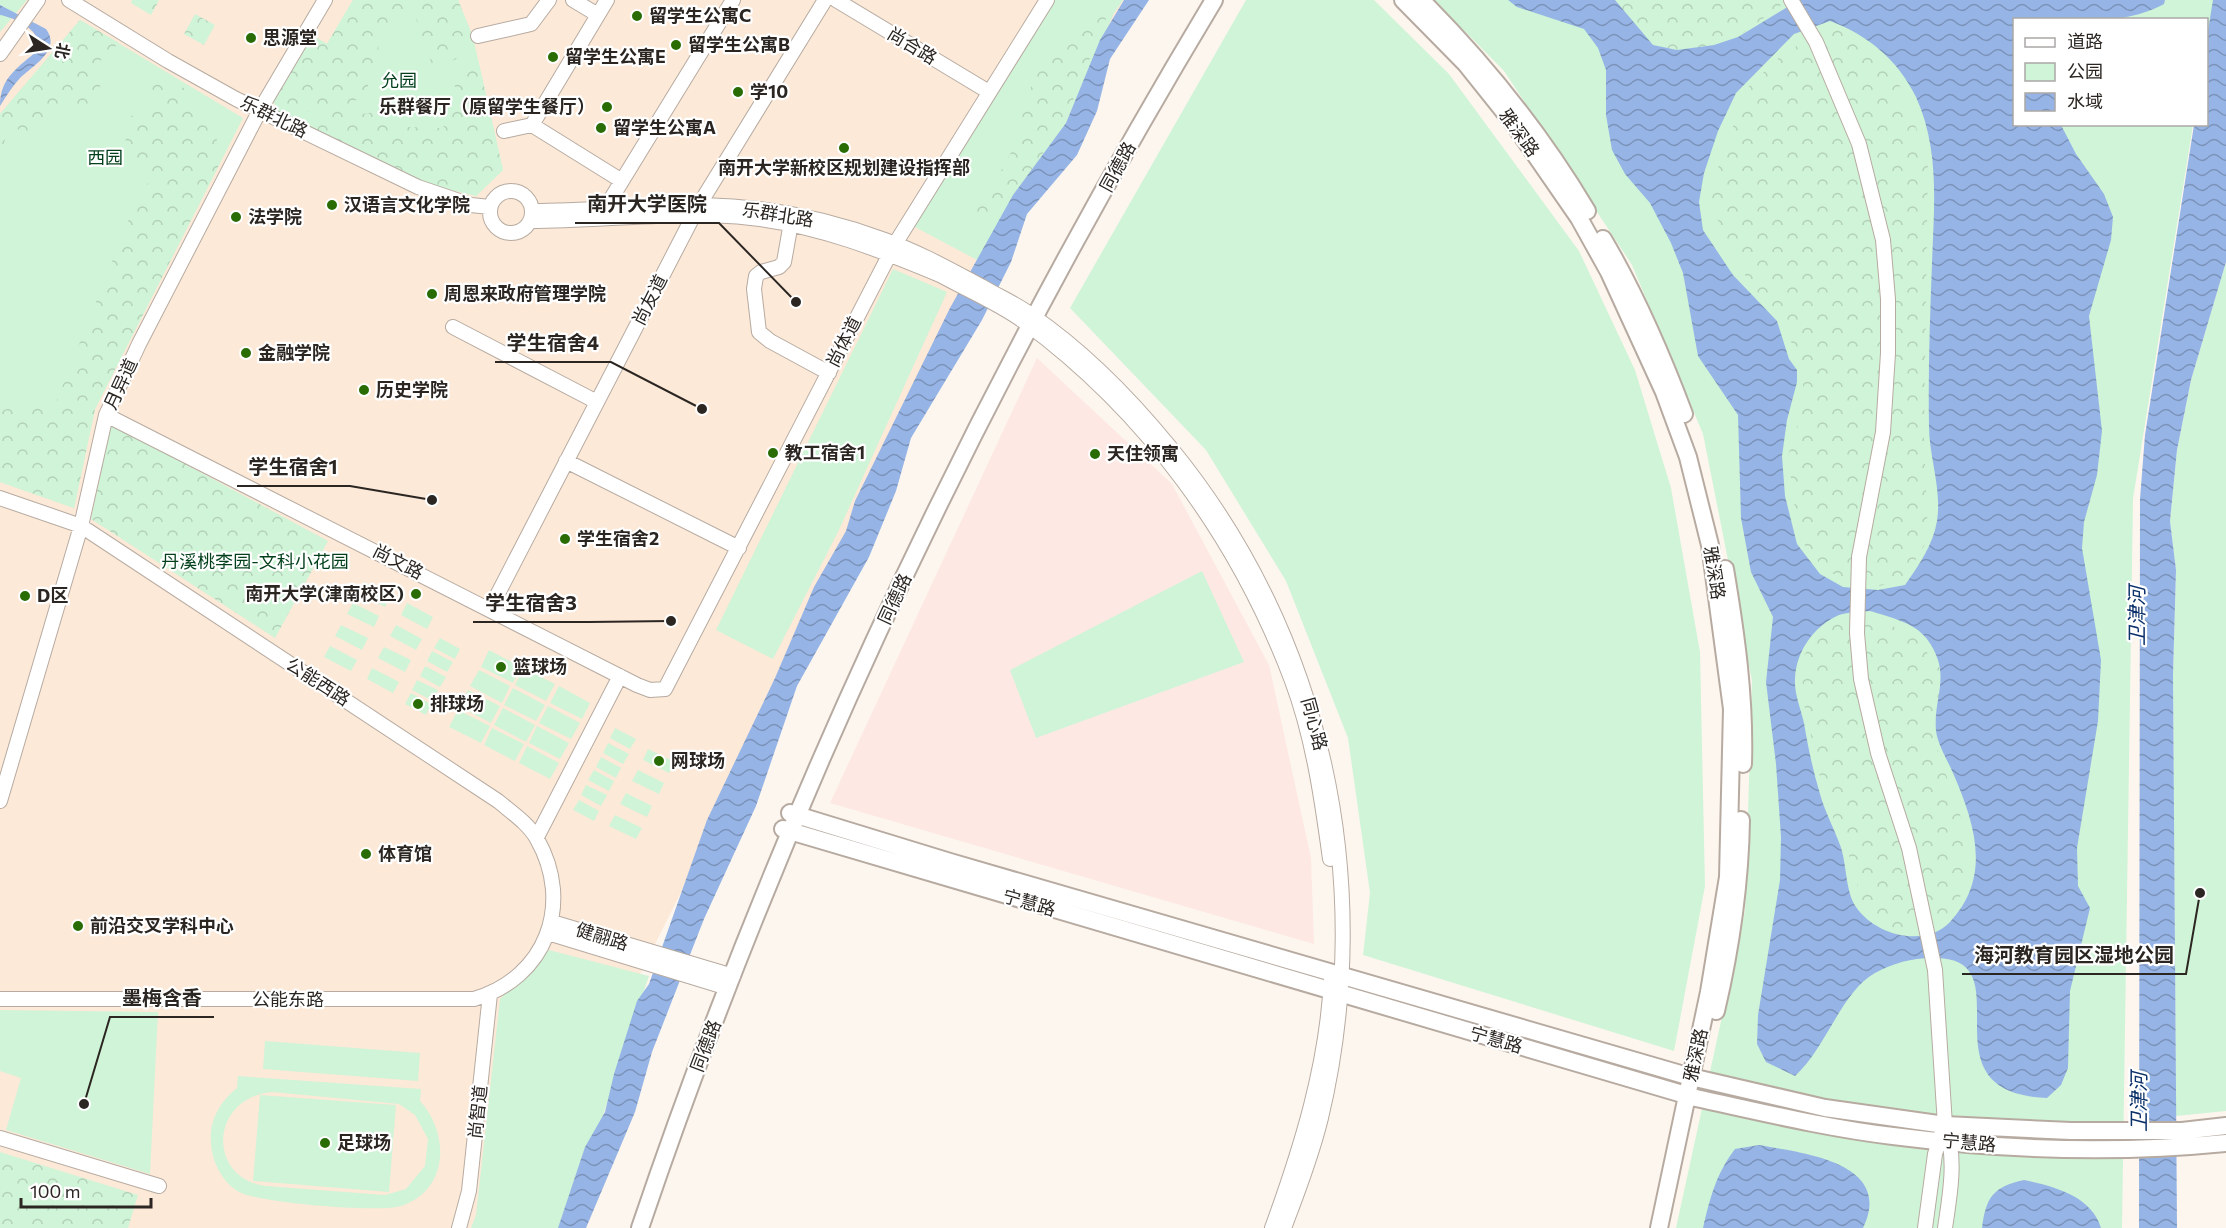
<svg xmlns="http://www.w3.org/2000/svg" width="2226" height="1228" viewBox="0 0 2226 1228" font-family="Commissioner,'Noto Sans SC',sans-serif">
<style>
.commercial{fill:#fde8e3}
.built{fill:#fce9d8}
.green{fill:#d0f4d7;fill-rule:evenodd}
.forest{fill:url(#forest-crowns)}
.water{fill:url(#water-waves);fill-rule:evenodd}
.lines{fill:none;stroke-linecap:round;stroke-linejoin:round}
.minor-casing{stroke:#b7aba1;stroke-width:16}
.major-casing{stroke:#b7aba1;stroke-width:20}
.minor{stroke:#fff;stroke-width:14}
.major{stroke:#fff;stroke-width:16}
.poi-dot{fill:#296c04;stroke:#fff;stroke-width:2}
.labels{text-anchor:middle;stroke-width:4.5;stroke-linejoin:round;paint-order:stroke}
.poi-label{font-size:18px;font-weight:bold;fill:#2b2622;stroke:#fff;text-anchor:start}
.street-label{font-size:18px;fill:#2b2622;stroke:#fff}
.park-label{font-size:18px;fill:#003f1a;stroke:#fff}
.water-label{font-size:20px;font-style:italic;fill:#0b3069;stroke:#fff}
.leader{fill:none;stroke:#2b2622;stroke-width:2}
.callout-dot{fill:#2b2622;stroke:#fff;stroke-width:2}
.callout-label{font-size:20px;text-anchor:middle;font-weight:bold;fill:#2b2622;stroke:#fff;stroke-width:4.5;stroke-linejoin:round;paint-order:stroke}
</style>
<defs>
<pattern id="forest-crowns" width="20" height="18" patternUnits="userSpaceOnUse" patternTransform="scale(1.5)"><rect width="20" height="18" fill="#d0f4d7"/><path d="M2 6a3 3 0 1 1 6 0M12 15a3 3 0 1 1 6 0" fill="none" stroke="#b3d1b8"/></pattern>
<pattern id="water-waves" width="16" height="10" patternUnits="userSpaceOnUse" patternTransform="scale(1.5)"><rect width="16" height="10" fill="#96b5e6"/><path d="M0 5q4-4 8 0t8 0" fill="none" stroke="#7b93ba"/></pattern>
</defs>
<rect width="100%" height="100%" fill="#fdf6ef"/>
<path class="commercial" d="M1037 358 1172 484 1269 665 1311 858 1314 944 830 803Z"/>
<path class="built" d="M0 0H1140L1022 213 640 974 555 1228H0Z"/>
<path class="green" d="M0 0H27L0 32Z
M353 0H458L473 37 503 170 476 196 428 184 279 112 272 99 313 36 327 44Z
M1051 0H1123L1114 13 1066 123 977 260 913 226Z
M1246 0H1374L1449 74 1579 251 1635 370 1671 488 1700 652 1705 886 1674 1051 1363 955 1370 893 1348 738 1286 581 1206 450 1070 308Z
M1434 0H2214L2207 43 2206 20H2014V124L2193 125 2133 499 2122 1228H1676L1745 911 1752 681 1703 434 1632 265 1504 71Z
M80 20 243 118 95 409 74 508 0 482V114Z
M2226 262V1111L2176 1116 2173 675 2176 570 2170 521 2177 450 2191 380Z
M893 269 947 292 838 532 773 659 716 630Z
M1202 571 1244 662 1036 738 1010 670Z
M364 582 390 595 385 607 358 593Z
M353 603 379 616 374 627 347 614Z
M407 603 433 617 427 629 401 615Z
M341 625 368 638 362 650 335 636Z
M396 625 422 639 416 650 390 636Z
M440 638 460 649 455 659 434 648Z
M330 646 357 660 351 671 324 657Z
M384 647 411 660 405 672 378 658Z
M489 650 521 667 513 683 481 667Z
M432 651 453 662 447 672 427 661Z
M425 666 446 677 440 687 420 676Z
M372 668 399 682 393 693 367 679Z
M523 668 555 684 546 701 515 685Z
M479 670 510 686 502 703 470 686Z
M417 680 438 690 433 701 412 690Z
M559 686 590 703 582 719 550 703Z
M513 688 545 705 536 721 504 705Z
M468 690 500 706 491 723 460 707Z
M411 693 431 704 426 715 405 704Z
M548 706 580 723 571 739 539 723Z
M503 708 535 725 526 742 494 725Z
M458 710 490 726 481 743 449 727Z
M537 726 569 743 560 759 529 743Z
M492 728 524 744 515 761 484 745Z
M615 728 636 739 630 749 610 738Z
M608 743 629 754 623 764 603 753Z
M527 746 559 763 550 779 519 763Z
M648 749 675 762 669 773 643 760Z
M601 757 621 768 616 778 596 767Z
M594 770 614 781 609 791 588 780Z
M638 770 664 783 659 794 632 781Z
M586 785 607 795 601 806 581 795Z
M626 793 652 806 647 817 620 804Z
M579 800 599 811 594 821 573 810Z
M615 815 642 828 636 839 609 826Z
M549 950 649 976 566 1228H471L476 1215 500 999Z
M0 1010 158 1012 150 1174 6 1130 21 1078 0 1071Z
M265 1041 420 1053 418 1081 263 1069Z
M238 1076 421 1089 420 1101C450 1134 449 1190 401 1206 380 1213 259 1203 239 1192 222 1182 212 1162 211 1143 209 1120 220 1102 237 1088ZM272 1092 399 1104 415 1115 428 1139 425 1166 406 1189 385 1195 266 1186C207 1179 209 1098 272 1092Z
M260 1095 396 1105 389 1192 253 1181Z"/>
<path class="forest" d="M132 0H159L151 15 131 3Z
M353 0H458L473 37 456 59 434 70 413 10 378 43 380 65 361 98 341 107 350 116 381 111 409 127 443 128 457 96 453 78 478 60 503 170 476 196 428 184 310 127 316 112H279L272 99 313 36 327 44Z
M1615 0H1788L1738 37 1714 45 1677 50 1654 46Z
M1105 11 1108 14 1064 122 999 217 962 218 994 184 1015 145 1028 93 1045 59Z
M195 14 215 25 204 45 184 34Z
M80 20 119 43 97 64 102 100 59 111 27 136 10 123 0 156V114Z
M1831 27 1865 41 1895 74 1928 158 1924 440 1928 539 1904 580 1879 586 1846 580 1825 570 1799 538 1788 456 1806 396 1789 334 1746 277 1707 198 1747 88 1784 53Z
M162 74 181 85 215 125 220 163 95 409 74 508 0 482V411L31 403 53 410 129 219 150 178 122 160 130 116 160 111 152 88Z
M111 424 328 541 275 638 91 519Z
M1876 619 1913 635 1946 676 1933 737 1967 835 1963 893 1937 926 1913 933 1878 923 1859 903 1856 873 1824 795 1802 695 1804 655 1829 624Z
M0 1152 138 1195 128 1228H0Z"/>
<path class="water" d="M1124 0H1149L1110 59 1097 111 1077 155 1027 214 1011 262 982 320 911 438 896 491 869 557 797 686 756 806 704 919 652 1052 635 1112 586 1228H558L585 1147 605 1112 614 1074 637 1001 649 984 707 820 775 678 814 587 846 531 855 501 950 308 1013 195 1066 123 1100 40Z
M1508 0H1615L1653 45 1677 50 1714 45 1738 37 1799 0H2165L2164 4C2121 28 2062 19 2014 20V124L2061 125 2076 154 2104 194 2113 217 2111 240 2089 316 2102 431 2097 475 2084 522 2082 548 2101 660 2098 721 2077 848 2078 886 2090 908 2070 991 2068 1068 2061 1085 2047 1098C1918 1093 2026 960 1937 958 1915 957 1895 962 1875 973 1841 992 1827 1047 1795 1076L1766 1062 1757 1044 1758 1015 1780 880 1781 837 1776 764 1766 682 1773 617 1751 572 1741 518 1738 415 1698 356 1683 273 1671 243 1650 203 1625 174 1612 150 1606 115V70L1598 48 1584 29 1517 7ZM1830 21C1868 35 1898 60 1916 97 1940 150 1934 206 1932 263 1930 317 1928 371 1929 426 1929 457 1942 489 1937 521 1933 545 1919 565 1905 585L1878 590 1843 587 1820 574 1797 544 1785 496 1782 456 1787 420 1797 382V370L1789 359 1777 321 1733 275 1703 230 1699 202 1704 173 1718 131 1736 93 1794 34ZM1870 611C1889 617 1914 622 1927 639 1953 675 1933 695 1936 731 1938 745 1947 759 1953 773 1974 822 1993 876 1950 922 1925 948 1876 936 1856 907 1845 891 1847 863 1840 845 1834 828 1825 812 1820 794 1813 771 1808 747 1804 723 1801 710 1794 693 1795 679 1796 651 1814 626 1839 615 1848 612 1861 612 1870 611Z
M2213 0H2226V262L2191 380 2177 450 2170 521 2176 570 2173 675 2177 1228H2139L2140 499 2145 435 2194 125 2206 124V43Z
M0 5 46 29C62 50 32 66 20 78 12 87 6 96 0 106 0 77 18 68 38 50 43 31 16 18 0 15Z
M1759 1145C1801 1153 1895 1162 1863 1228H1703C1710 1198 1716 1174 1735 1149Z
M2024 1180C2053 1186 2092 1196 2101 1228H1982C1986 1197 1993 1187 2024 1180Z"/>
<g class="lines">
<g class="minor-casing">
<path id="minor" d="M69 0 168 61 236 99 418 187 471 205 490 207
M573 0 598 15
M836 0 989 92
M1791 0 1816 42 1859 144 1883 240 1888 299V353L1883 432 1859 557 1857 633 1861 679 1878 753 1909 848 1935 970 1945 1125C1957 1158 1950 1194 1945 1228
M478 36 531 24 549 0
M0 54 38 0
M532 125 607 0
M504 131 532 125 622 181
M490 212a21 21 0 1 1 42 0a21 21 0 1 1-42 0Z
M533 211C589 211 646 205 703 205 764 206 828 219 885 240 919 252 951 270 983 287 998 296 1015 303 1030 314 1083 350 1130 398 1170 447 1324 634 1377 882 1321 1118 1312 1155 1298 1192 1284 1228
M601 215 733 0
M792 217 784 262 779 267 761 272 756 276 754 289 759 332 770 341 829 373
M531 221C604 221 678 210 751 218 817 225 880 250 940 275L943 268
M940 275C967 290 998 303 1023 321 1147 412 1238 538 1292 681 1313 737 1322 800 1330 859
M453 327 597 402
M106 415 637 685 650 690 665 689 895 244 1047 0
M566 461 739 548
M0 498 81 526 498 801C511 812 529 824 537 839 574 904 546 978 474 999H0
M490 609 699 205 825 0
M0 801 81 526 106 415 139 344 260 110 325 0
M537 837 620 676
M552 922 733 976
M548 933 728 988
M0 1138 159 1186
M459 1228 469 1191 490 994
M1272 1228C1301 1148 1327 1065 1331 980
M1925 1228 1935 1154 1942 1132"/>
</g>
<g class="major-casing">
<path id="major" d="M1403 0 1466 64 1514 124 1579 218 1609 272 1664 392 1688 457 1710 545 1732 709 1728 877 1709 992 1659 1228
M1421 0C1485 64 1541 134 1587 211
M1603 239C1636 295 1661 353 1684 414
M1725 569C1736 634 1745 698 1743 764
M790 813 950 862 1691 1077 1825 1108 1945 1125 2071 1131H2182L2226 1126
M783 829 1696 1098C1761 1112 1826 1128 1893 1136 2003 1150 2116 1154 2226 1143
M1716 1011C1731 947 1740 885 1741 820
M640 1228C785 800 981 387 1214 0"/>
</g>
<use href="#minor" class="minor"/>
<use href="#major" class="major"/>
</g>
<g class="poi-dot">
<circle cx="637" cy="16" r="6"/>
<circle cx="251" cy="38" r="6"/>
<circle cx="676" cy="45" r="6"/>
<circle cx="553" cy="57" r="6"/>
<circle cx="738" cy="92" r="6"/>
<circle cx="607" cy="107" r="6"/>
<circle cx="601" cy="128" r="6"/>
<circle cx="844" cy="148" r="6"/>
<circle cx="332" cy="205" r="6"/>
<circle cx="236" cy="217" r="6"/>
<circle cx="432" cy="294" r="6"/>
<circle cx="246" cy="353" r="6"/>
<circle cx="364" cy="390" r="6"/>
<circle cx="773" cy="453" r="6"/>
<circle cx="1095" cy="454" r="6"/>
<circle cx="565" cy="539" r="6"/>
<circle cx="416" cy="594" r="6"/>
<circle cx="25" cy="596" r="6"/>
<circle cx="501" cy="667" r="6"/>
<circle cx="418" cy="704" r="6"/>
<circle cx="659" cy="761" r="6"/>
<circle cx="366" cy="854" r="6"/>
<circle cx="78" cy="926" r="6"/>
<circle cx="325" cy="1143" r="6"/>
</g>
<g class="labels">
<g class="poi-label">
<text x="649" y="22">留学生公寓C</text>
<text x="263" y="44">思源堂</text>
<text x="688" y="51">留学生公寓B</text>
<text x="565" y="63">留学生公寓E</text>
<text x="750" y="98">学10</text>
<text x="595" y="113" text-anchor="end">乐群餐厅（原留学生餐厅）</text>
<text x="613" y="134">留学生公寓A</text>
<text x="844" y="174" text-anchor="middle">南开大学新校区规划建设指挥部</text>
<text x="344" y="211">汉语言文化学院</text>
<text x="248" y="223">法学院</text>
<text x="444" y="300">周恩来政府管理学院</text>
<text x="258" y="359">金融学院</text>
<text x="376" y="396">历史学院</text>
<text x="785" y="459">教工宿舍1</text>
<text x="1107" y="460">天住领寓</text>
<text x="577" y="545">学生宿舍2</text>
<text x="404" y="600" text-anchor="end">南开大学(津南校区)</text>
<text x="37" y="602">D区</text>
<text x="513" y="673">篮球场</text>
<text x="430" y="710">排球场</text>
<text x="671" y="767">网球场</text>
<text x="378" y="860">体育馆</text>
<text x="90" y="932">前沿交叉学科中心</text>
<text x="337" y="1149">足球场</text>
</g>
<g class="street-label">
<text transform="translate(912 46) rotate(31)" y="6">尚合路</text>
<text transform="translate(274 117) rotate(26)" y="6">乐群北路</text>
<text transform="translate(1519 133) rotate(54)" y="6">雅深路</text>
<text transform="translate(1118 167) rotate(-61)" y="6">同德路</text>
<text transform="translate(778 215) rotate(9)" y="6">乐群北路</text>
<text transform="translate(650 300) rotate(-63)" y="6">尚友道</text>
<text transform="translate(844 342) rotate(-63)" y="6">尚体道</text>
<text transform="translate(121 384) rotate(-65)" y="6">月异道</text>
<text transform="translate(398 562) rotate(27)" y="6">尚文路</text>
<text transform="translate(1714 573) rotate(81)" y="6">雅深路</text>
<text transform="translate(895 599) rotate(-65)" y="6">同德路</text>
<text transform="translate(318 682) rotate(33)" y="6">公能西路</text>
<text transform="translate(1314 724) rotate(75)" y="6">同心路</text>
<text transform="translate(1029 903) rotate(16)" y="6">宁慧路</text>
<text transform="translate(602 937) rotate(17)" y="6">健翮路</text>
<text x="288" y="1006">公能东路</text>
<text transform="translate(1496 1040) rotate(16)" y="6">宁慧路</text>
<text transform="translate(706 1046) rotate(-69)" y="6">同德路</text>
<text transform="translate(1696 1055) rotate(-78)" y="6">雅深路</text>
<text transform="translate(478 1112) rotate(-84)" y="6">尚智道</text>
<text transform="translate(1969 1143) rotate(5)" y="6">宁慧路</text>
</g>
<g class="park-label">
<text x="399" y="87">允园</text>
<text x="105" y="164">西园</text>
<text x="255" y="568">丹溪桃李园-文科小花园</text>
</g>
<g class="water-label">
<text transform="translate(2137 616) rotate(-90)" y="7">卫津河</text>
<text transform="translate(2139 1102) rotate(-90)" y="7">卫津河</text>
</g>
</g>
<path class="leader" d="M796 302L719 223H575M702 409L611 362H495M432 500L350 486H237M671 621L589 622H473M2200 893L2186 974H1962M84 1104L110 1017H214"/>
<g class="callout-dot">
<circle cx="796" cy="302" r="6"/>
<circle cx="702" cy="409" r="6"/>
<circle cx="432" cy="500" r="6"/>
<circle cx="671" cy="621" r="6"/>
<circle cx="2200" cy="893" r="6"/>
<circle cx="84" cy="1104" r="6"/>
</g>
<g class="callout-label">
<text x="647" y="211">南开大学医院</text>
<text x="553" y="350">学生宿舍4</text>
<text x="293" y="474">学生宿舍1</text>
<text x="531" y="610">学生宿舍3</text>
<text x="2074" y="962">海河教育园区湿地公园</text>
<text x="162" y="1005">墨梅含香</text>
</g>
<rect x="2013" y="18" width="195" height="108" fill="#ffffff" stroke="#aaa8a7" stroke-width="1.5"/>
<rect x="2025" y="38" width="30" height="9" fill="#ffffff" stroke="#aaa8a7" stroke-width="1.5"/>
<text x="2067" y="48" font-size="18" fill="#2b2622">道路</text>
<rect x="2025" y="63" width="30" height="18" fill="#d0f4d7" stroke="#aaa8a7" stroke-width="1.5"/>
<text x="2067" y="78" font-size="18" fill="#2b2622">公园</text>
<rect x="2025" y="93" width="30" height="18" fill="url(#water-waves)" stroke="#aaa8a7" stroke-width="1.5"/>
<text x="2067" y="108" font-size="18" fill="#2b2622">水域</text>
<g transform="translate(48 48) rotate(102)" stroke="#ffffff" stroke-width="4.5" paint-order="stroke">
<path d="M0-4.5L10 22L0 15L-10 22Z" fill="#2b2622"/>
<text y="-9" font-size="16" font-weight="bold" text-anchor="middle" fill="#2b2622">北</text>
</g>
<path d="M21 1198v9h130v-9" fill="none" stroke="#2b2622" stroke-width="3"/>
<text x="30" y="1198" font-size="18" fill="#2b2622" stroke="#ffffff" stroke-width="4.5" paint-order="stroke">100 m</text>
</svg>
